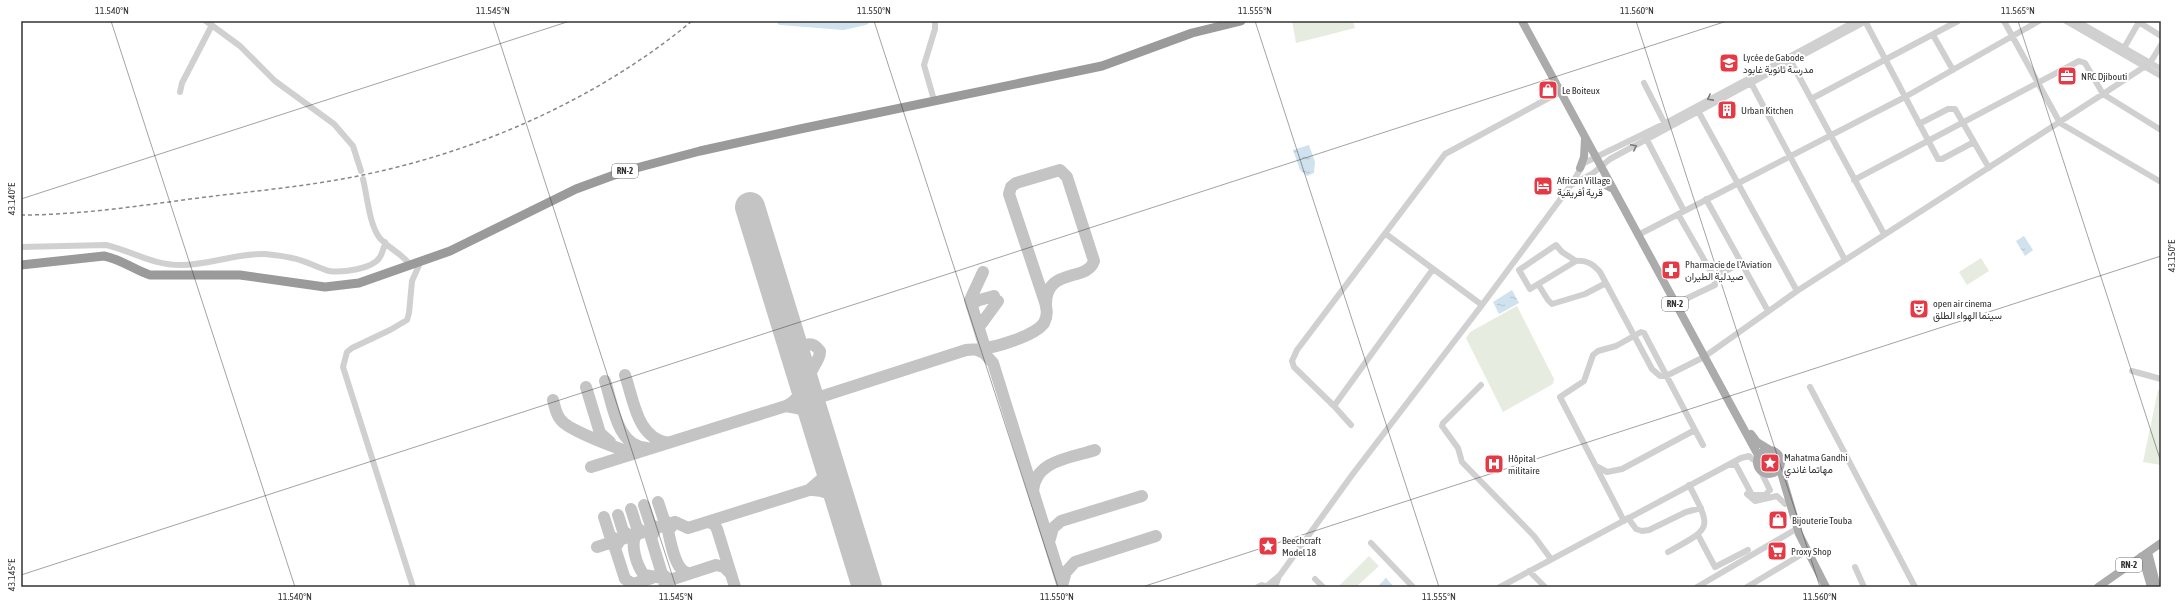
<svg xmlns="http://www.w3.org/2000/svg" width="2182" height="608" viewBox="0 0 2182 608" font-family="'Asap Condensed',Vazirmatn,sans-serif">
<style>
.green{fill:#e6ecdf}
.water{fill:url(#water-ripples)}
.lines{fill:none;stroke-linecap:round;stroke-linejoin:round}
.river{stroke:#cfe2ee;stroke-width:8}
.taxiway{stroke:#c4c4c4;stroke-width:12}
.runway{stroke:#c4c4c4;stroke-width:30}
.minor{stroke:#d0d0d0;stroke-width:6}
.major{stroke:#ababab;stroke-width:8}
.highway{stroke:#9a9a9a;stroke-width:9}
.rail{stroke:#888;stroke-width:1.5;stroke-dasharray:4 3;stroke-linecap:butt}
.oneway{stroke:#7a7a7a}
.ticks{fill:none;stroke:#333;stroke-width:1;stroke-opacity:0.45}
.labels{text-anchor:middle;stroke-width:4;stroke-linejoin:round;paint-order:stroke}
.shield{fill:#fff;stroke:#707070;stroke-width:1}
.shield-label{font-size:9px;font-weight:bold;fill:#333}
.poi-label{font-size:10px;fill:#333;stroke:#fff;text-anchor:start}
.neatline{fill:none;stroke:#333;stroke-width:1.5}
.ticks-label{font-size:10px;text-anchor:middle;fill:#333}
</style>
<defs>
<pattern id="water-ripples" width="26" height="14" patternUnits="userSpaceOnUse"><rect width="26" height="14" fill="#cfe2ee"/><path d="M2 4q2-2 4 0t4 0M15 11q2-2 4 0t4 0" fill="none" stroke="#b2c2cd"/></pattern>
</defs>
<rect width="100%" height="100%" fill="#fff"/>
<path class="green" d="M1292 21H1353L1355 28 1296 43Z
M1981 258 1989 271 1967 285 1959 272Z
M1517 306 1554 379 1553 384 1503 412 1466 338 1470 332Z
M2158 390 2161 391V465L2143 462Z
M1369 556 1379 566 1356 587H1338Z"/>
<path class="water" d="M1309 145 1315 162 1314 173 1307 176 1300 170 1293 150Z
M2024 236 2033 250 2025 256 2016 241Z
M1512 290 1519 303 1499 314 1493 302Z
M1386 578 1394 587H1377Z"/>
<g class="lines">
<path class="river" d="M781 21 843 26 865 21"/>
<path class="taxiway" d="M983 272 970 300 985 348
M972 307 976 301 994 296
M979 327 998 301
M977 350 984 353 993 363 1063 587
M795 353C803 345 811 339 820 351 821 360 806 373 806 390
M625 375C634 401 637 438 668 443
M605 381C613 404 616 446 647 448
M586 387 600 433 610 442
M553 400C555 407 556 415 561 420 568 430 624 452 637 453
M786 406 802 409 814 416
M812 407 814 402 820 397 966 350C971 349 975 350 979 349 994 348 1035 336 1044 323 1048 315 1047 310 1045 302L1009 194 1011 187 1016 183 1060 170 1067 177 1094 261C1087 283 1044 266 1046 307
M591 467 786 406C797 401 801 393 804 382
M809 490C824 489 833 494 842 506
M1033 491C1035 460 1071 458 1095 450
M658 502 664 520 670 524
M644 505 650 523 656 528 651 538 662 574 670 580
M631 509 637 528 643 532
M618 515 623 531 630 536
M604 517 610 536 617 540
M675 522 668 531C671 543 675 571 688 573
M708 522 714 524 717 529 735 587
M637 534C629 543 637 566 644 575L669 579
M620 540 615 548 625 579 633 584 652 578
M1049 542 1053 528 1061 521 1142 496
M597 547 675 522 688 528 809 490 824 477 828 461
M1062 585 1066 572 1075 562 1156 536
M664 587 670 580 716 565 724 567 730 573"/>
<path class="runway" d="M750 207 867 587"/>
<path class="minor" d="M206 21 240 46 275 81 334 124 353 146 361 171
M1865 21 1938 159H1942L1974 142
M2004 21 2060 123 2161 182
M2066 21 2161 76
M2077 21 2161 69
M2137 21 2161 36
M1933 35 1953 70
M2124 48 2139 22
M1789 58 1884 234
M1749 79 1845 260
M1644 83 1666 126
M180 92 182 83 212 25
M1811 99 1958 21
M934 100 924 65 935 29V21
M1697 109 1797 291
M1919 124 1948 109H1955L1989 168
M1647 140 1684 211
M363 179C367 195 369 223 379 237 386 247 402 253 411 266
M1854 180 2079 61 2085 63 2103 94 2161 130
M1571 185 1592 174 1610 159 1866 21
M1706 199 1768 311
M1678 214 1714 277 1741 263
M1386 234 1482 305
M1638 235 1905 97 2039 21
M21 247 106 245C132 251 152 265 181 265 210 265 236 253 265 254 274 255 284 256 292 258 305 260 317 268 329 271 342 273 373 269 380 257 383 252 384 247 385 242
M1576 261 1562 252 1556 245 1519 270 1530 289 1576 261C1587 260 1593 264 1600 272L1652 369 1660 376H1666L1704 357 1797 291 2103 94 2150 63 2161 45
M1538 284 1548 300 1552 304 1585 294 1606 283
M1675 304 1715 285 1714 277
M2132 371 2161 379
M1481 385 1443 423 1442 426 1458 448 1462 462 1534 536 1551 559
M1810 387 1915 587
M1334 406 1294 367 1292 361 1297 350 1445 154 1560 92
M1351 425 1334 406 1433 269
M1695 430 1703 445
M1729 465H1736L1752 495H1765L1770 490 1761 472
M1596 466 1607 472 1622 469 1695 430 1644 333 1641 332 1616 346 1598 351 1593 355 1584 381 1560 397 1624 521
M1747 494 1755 501 1777 496 1785 504
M1628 518 1636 529 1642 531 1649 530 1686 512 1701 508
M1698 535 1715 567 1748 550
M1371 543 1413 587
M1668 552C1711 528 1713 530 1689 485
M1855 567 1864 587
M1529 571 1545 587
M1315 579 1323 587
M1267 586 1280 575 1352 475 1482 305 1571 185 1584 163 1666 123 1856 21
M413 587 343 367 347 352 352 348 390 330 407 320 409 313 412 281 420 263
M1258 587 1262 585 1268 587
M1275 587 1279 576
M1500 587 1741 458 1749 456 1756 462
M1697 587 1798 528
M1747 587 1807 551"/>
<path class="major" d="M1522 21 1758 455
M1580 168 1584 157 1585 139
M1586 179 1598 181 1611 188
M1751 434 1757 442 1770 450
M1757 462a12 12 0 1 1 24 0a12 12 0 1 1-24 0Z
M1780 469 1799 534 1826 587
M2148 552 2157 587
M2142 556 2151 587
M2098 587 2161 543"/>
<path class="highway" d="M21 265 104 256C121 259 134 270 150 275H240L325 287 359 283 450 251 576 189 625 171 700 151 800 129 1102 66 1192 33 1241 21"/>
<path class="rail" d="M21 215C83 215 144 205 206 197 256 191 308 186 358 176 478 152 598 99 692 21"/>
</g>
<defs><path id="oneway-chevron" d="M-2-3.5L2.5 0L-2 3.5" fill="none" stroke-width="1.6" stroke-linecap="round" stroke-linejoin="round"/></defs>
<g class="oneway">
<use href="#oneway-chevron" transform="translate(1710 98) rotate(152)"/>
<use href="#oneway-chevron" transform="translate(1634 147) rotate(-27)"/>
</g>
<path class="ticks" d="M111 21 295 587M493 21 676 587M874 21 1058 587M1255 21 1439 587M1636 21 1820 587M2018 21 2161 462M21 199 570 21M21 575 1727 21M1142 587 2161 256"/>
<defs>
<g id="school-square" transform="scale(1)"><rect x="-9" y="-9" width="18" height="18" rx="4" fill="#e63946" stroke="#fff"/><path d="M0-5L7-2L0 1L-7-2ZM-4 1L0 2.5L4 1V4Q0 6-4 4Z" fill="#fff"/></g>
<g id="office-square" transform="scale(1)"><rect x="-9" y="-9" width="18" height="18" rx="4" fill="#e63946" stroke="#fff"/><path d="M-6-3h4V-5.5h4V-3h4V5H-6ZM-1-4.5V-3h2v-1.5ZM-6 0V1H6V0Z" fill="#fff"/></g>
<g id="shop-square" transform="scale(1)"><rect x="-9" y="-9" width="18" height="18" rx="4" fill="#e63946" stroke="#fff"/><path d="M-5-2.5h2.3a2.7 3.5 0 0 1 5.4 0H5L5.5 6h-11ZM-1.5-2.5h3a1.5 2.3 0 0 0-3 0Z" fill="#fff"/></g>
<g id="building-square" transform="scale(1)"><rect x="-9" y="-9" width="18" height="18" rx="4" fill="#e63946" stroke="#fff"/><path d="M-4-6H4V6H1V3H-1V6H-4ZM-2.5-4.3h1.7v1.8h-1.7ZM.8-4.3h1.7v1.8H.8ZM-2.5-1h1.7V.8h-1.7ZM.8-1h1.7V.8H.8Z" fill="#fff"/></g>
<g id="hotel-square" transform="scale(1)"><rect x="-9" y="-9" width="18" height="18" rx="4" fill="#e63946" stroke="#fff"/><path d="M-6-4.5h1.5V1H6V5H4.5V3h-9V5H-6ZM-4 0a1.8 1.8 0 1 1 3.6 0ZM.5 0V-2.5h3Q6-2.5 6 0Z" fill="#fff"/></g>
<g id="pharmacy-square" transform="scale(1)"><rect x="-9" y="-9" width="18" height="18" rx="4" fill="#e63946" stroke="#fff"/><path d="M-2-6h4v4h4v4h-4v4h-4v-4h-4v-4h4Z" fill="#fff"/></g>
<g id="theatre-square" transform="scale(1)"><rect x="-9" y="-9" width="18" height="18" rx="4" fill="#e63946" stroke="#fff"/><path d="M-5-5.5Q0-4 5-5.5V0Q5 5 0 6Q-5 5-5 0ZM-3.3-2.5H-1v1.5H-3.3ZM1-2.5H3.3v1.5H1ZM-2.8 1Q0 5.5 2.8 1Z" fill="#fff"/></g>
<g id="sight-square" transform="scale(1)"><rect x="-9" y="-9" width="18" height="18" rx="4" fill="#e63946" stroke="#fff"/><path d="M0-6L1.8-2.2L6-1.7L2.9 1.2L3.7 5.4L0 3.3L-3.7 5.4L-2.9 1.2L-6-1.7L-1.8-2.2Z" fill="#fff"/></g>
<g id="hospital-square" transform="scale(1)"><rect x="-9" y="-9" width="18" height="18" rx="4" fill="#e63946" stroke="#fff"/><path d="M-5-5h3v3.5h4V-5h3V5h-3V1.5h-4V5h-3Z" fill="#fff"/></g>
<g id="supermarket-square" transform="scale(1)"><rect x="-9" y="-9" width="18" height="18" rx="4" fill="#e63946" stroke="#fff"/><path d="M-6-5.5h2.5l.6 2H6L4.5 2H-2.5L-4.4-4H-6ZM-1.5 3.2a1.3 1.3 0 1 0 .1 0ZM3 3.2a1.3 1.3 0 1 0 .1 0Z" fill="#fff"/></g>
</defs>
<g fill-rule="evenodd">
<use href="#school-square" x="1729" y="63"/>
<use href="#office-square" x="2067" y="76"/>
<use href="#shop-square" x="1548" y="90"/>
<use href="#building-square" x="1727" y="110"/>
<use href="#hotel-square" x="1543" y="186"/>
<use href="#pharmacy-square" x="1671" y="270"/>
<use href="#theatre-square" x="1919" y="309"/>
<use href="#sight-square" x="1770" y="463"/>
<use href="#hospital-square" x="1494" y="464"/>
<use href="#shop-square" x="1778" y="520"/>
<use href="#sight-square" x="1268" y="546"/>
<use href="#supermarket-square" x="1777" y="551"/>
</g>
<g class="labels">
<g class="shield">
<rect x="612" y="164" width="26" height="14" rx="3"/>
<rect x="1662" y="297" width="26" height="14" rx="3"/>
<rect x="2116" y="558" width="26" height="14" rx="3"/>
</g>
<g class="shield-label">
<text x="625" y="174">RN-2</text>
<text x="1675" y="307">RN-2</text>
<text x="2129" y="568">RN-2</text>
</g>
<g class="poi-label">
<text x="1743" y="61">Lycée de Gabode<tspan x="1743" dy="12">مدرسة ثانوية غابود</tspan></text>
<text x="2081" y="80">NRC Djibouti</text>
<text x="1562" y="94">Le Boiteux</text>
<text x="1741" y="114">Urban Kitchen</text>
<text x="1557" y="184">African Village<tspan x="1557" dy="12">قرية أفريقية</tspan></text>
<text x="1685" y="268">Pharmacie de l'Aviation<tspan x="1685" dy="12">صيدلية الطيران</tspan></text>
<text x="1933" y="307">open air cinema<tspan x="1933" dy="12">سينما الهواء الطلق</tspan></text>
<text x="1784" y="461">Mahatma Gandhi<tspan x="1784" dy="12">مهاتما غاندي</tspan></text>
<text x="1508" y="462">Hôpital<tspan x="1508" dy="12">militaire</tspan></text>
<text x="1792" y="524">Bijouterie Touba</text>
<text x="1282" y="544">Beechcraft<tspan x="1282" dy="12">Model 18</tspan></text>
<text x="1791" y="555">Proxy Shop</text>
</g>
</g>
<rect width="2182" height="608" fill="none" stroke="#ffffff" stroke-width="44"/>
<rect x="22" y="22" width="2138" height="564" class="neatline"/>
<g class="ticks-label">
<text x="112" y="14">11.540°N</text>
<text x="493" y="14">11.545°N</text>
<text x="874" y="14">11.550°N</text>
<text x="1255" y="14">11.555°N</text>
<text x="1637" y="14">11.560°N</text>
<text x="2018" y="14">11.565°N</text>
<text transform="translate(11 199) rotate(-90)" y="4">43.140°E</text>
<text transform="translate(2171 256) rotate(-90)" y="4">43.150°E</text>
<text transform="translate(11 575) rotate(-90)" y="4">43.145°E</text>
<text x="295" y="600">11.540°N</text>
<text x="676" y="600">11.545°N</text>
<text x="1057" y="600">11.550°N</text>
<text x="1439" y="600">11.555°N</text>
<text x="1820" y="600">11.560°N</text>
</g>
</svg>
